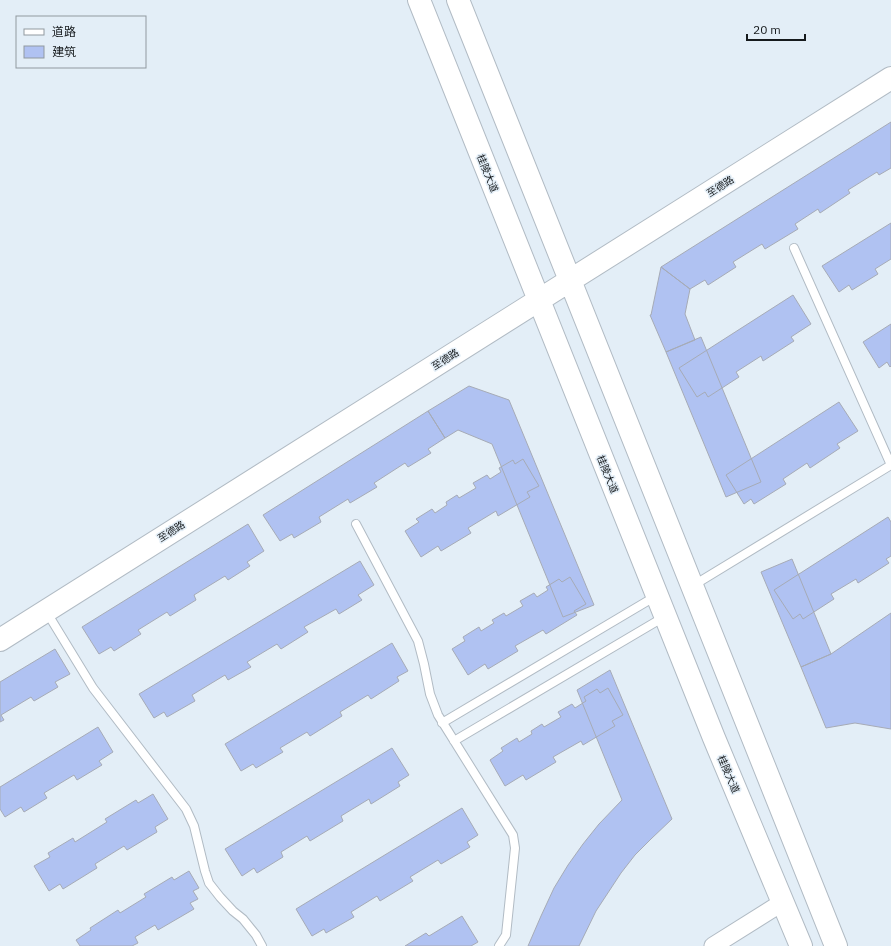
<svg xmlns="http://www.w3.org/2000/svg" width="891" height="946" viewBox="0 0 891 946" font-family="'IBM Plex Sans','Noto Sans SC',sans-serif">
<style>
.building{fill:#b0c2f2;stroke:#a6abb6}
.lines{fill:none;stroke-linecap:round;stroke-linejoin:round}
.lane-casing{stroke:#b1bbc4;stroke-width:10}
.street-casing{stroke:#b1bbc4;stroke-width:19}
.secondary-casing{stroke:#b1bbc4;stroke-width:24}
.lane{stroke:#fff;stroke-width:8}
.street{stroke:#fff;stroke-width:17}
.secondary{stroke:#fff;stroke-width:22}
.labels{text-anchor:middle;stroke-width:3;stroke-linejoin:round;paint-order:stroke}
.street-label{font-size:10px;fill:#161a1d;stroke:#e3eef7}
</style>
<rect width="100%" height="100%" fill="#e3eef7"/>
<path class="building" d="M891 122V168L879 175 877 172 848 190 850 193 820 213 818 209 795 224 798 229 765 249 762 244 733 262 736 267 708 285 705 280 690 289 661 267Z
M891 223V259L875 269 878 274 852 290 849 285 839 292 822 266Z
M661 267 690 289 685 314 695 340 666 352 650 315H651Z
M793 295 811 324 791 337 794 341 763 361 761 356 736 372 739 377 708 397 705 392 697 397 679 368Z
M891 324V366L890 367 887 362 879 368 863 342Z
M701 337 761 482 726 497 666 352Z
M469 386 509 400 594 605 563 617 492 444 458 430 445 438 428 411Z
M839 402 858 431 837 444 840 448 810 468 807 463 783 479 786 484 754 504 751 499 744 504 726 475Z
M428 411 445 438 428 449 431 453 408 467 405 463 374 483 377 487 350 503 348 499 319 517 321 522 294 538 292 534 280 541 263 515Z
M523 459 539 486 527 492 530 497 498 516 496 511 468 528 471 533 441 551 438 546 421 557 405 531 419 522 416 519 432 509 435 513 447 505 446 502 457 495 459 498 476 488 473 483 487 475 490 479 501 472 499 468 513 460 515 464Z
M888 517 891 522V556L886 559 889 563 858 583 856 579 831 594 834 599 803 619 800 614 793 619 774 590Z
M248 524 264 551 247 562 250 566 228 580 225 576 194 595 196 600 170 616 167 612 138 630 141 634 114 651 111 647 99 654 82 627Z
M792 559 831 654 801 667 761 572Z
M360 561 374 585 358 595 362 600 339 614 336 609 304 627 308 632 281 649 277 644 247 662 251 667 228 680 225 675 192 695 195 701 167 717 164 712 154 718 139 694Z
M570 577 586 604 574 611 577 615 546 634 543 630 515 646 518 651 488 669 485 664 468 675 452 649 465 641 463 637 479 627 481 631 494 623 492 620 504 613 506 616 523 606 520 601 534 593 537 597 548 590 546 587 559 579 562 582Z
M891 613V729L855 723 826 728 801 667 831 654Z
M392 643 408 671 397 677 399 681 371 699 368 695 340 712 342 716 310 736 307 732 280 748 283 752 256 768 253 764 241 771 225 744Z
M55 649 70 674 55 682 58 687 34 701 31 697 1 715 4 720 0 722V682Z
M610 670 672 819 651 839 635 855 621 873 596 911 579 946H528L541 916 554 888 568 865 583 844 599 824 622 800 577 690Z
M608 688 623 715 612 721 615 726 583 745 581 741 553 757 556 762 526 780 523 775 505 786 490 760 503 751 501 748 517 738 519 742 532 734 531 731 542 724 544 727 561 717 558 712 572 704 575 708 586 701 584 697 597 689 600 693Z
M98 727 113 752 99 761 102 765 77 780 74 775 44 793 47 798 24 812 21 807 5 817 0 809V787Z
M392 748 409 775 398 782 400 786 371 804 369 799 341 816 343 821 310 841 307 836 281 852 283 857 257 873 254 868 242 876 225 849Z
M153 794 168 819 155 827 157 832 127 850 124 846 95 864 97 868 63 889 60 884 49 891 34 866 50 857 48 853 73 838 75 842 107 822 105 819 136 800 138 803Z
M462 808 478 835 467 842 470 847 441 864 438 860 410 877 413 881 380 901 377 896 351 912 354 917 326 933 324 929 312 936 296 909Z
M189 871 199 888 193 891 198 899 190 903 194 909 158 930 155 925 135 937 138 943 132 946H80L76 940 91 930 90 928 118 910 120 913 146 897 144 894 172 877 174 880Z
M462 916 478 942 471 946H405L426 933 429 936Z"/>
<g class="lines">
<g class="lane-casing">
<path id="lane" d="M794 248 891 465
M356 524 418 641 424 664 430 694 438 715 513 835 515 848 506 935 499 946
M694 585 891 465
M46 611 93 688 186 809 194 826 205 871 209 883 220 897 233 911 243 919 256 935 262 946
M442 723 656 596
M454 741 664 617"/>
</g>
<g class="street-casing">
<path id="street" d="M713 946 783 902"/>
</g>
<g class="secondary-casing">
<path id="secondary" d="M419 0 714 738 801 946
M458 0 836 946
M0 640 891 78"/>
</g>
<use href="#lane" class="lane"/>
<use href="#street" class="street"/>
<use href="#secondary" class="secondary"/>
</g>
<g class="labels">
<g class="street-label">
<text transform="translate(488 173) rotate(68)" y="4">桂陵大道</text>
<text transform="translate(720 186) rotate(-32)" y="4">至德路</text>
<text transform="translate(445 359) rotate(-32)" y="4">至德路</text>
<text transform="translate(608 474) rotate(68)" y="4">桂陵大道</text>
<text transform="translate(171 531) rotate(-32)" y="4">至德路</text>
<text transform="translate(729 774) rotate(67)" y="4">桂陵大道</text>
</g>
</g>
<rect x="16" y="16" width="130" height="52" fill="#e3eef7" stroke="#9199a0"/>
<rect x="24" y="29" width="20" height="6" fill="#ffffff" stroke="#9199a0"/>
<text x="52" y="36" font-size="12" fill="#161a1d">道路</text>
<rect x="24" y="46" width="20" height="12" fill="#b0c2f2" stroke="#9199a0"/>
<text x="52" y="56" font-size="12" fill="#161a1d">建筑</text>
<path d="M747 34v6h58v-6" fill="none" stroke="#161a1d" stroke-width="2"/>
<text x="753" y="34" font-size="12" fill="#161a1d" stroke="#e3eef7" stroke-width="3" paint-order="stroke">20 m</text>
</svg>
